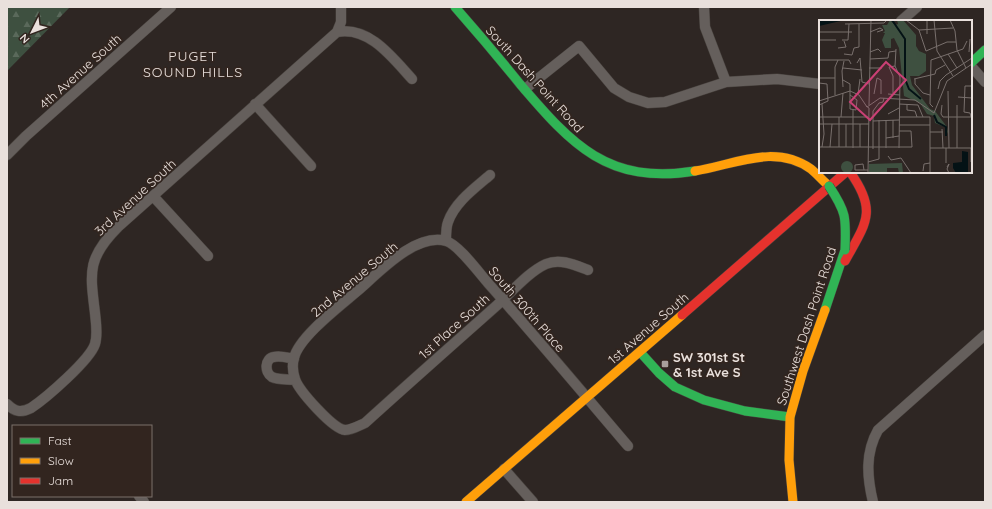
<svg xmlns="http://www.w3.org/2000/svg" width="992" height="509" viewBox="0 0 992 509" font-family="Quicksand,sans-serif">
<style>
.forest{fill:url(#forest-firs)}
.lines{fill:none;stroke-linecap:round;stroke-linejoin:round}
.street-casing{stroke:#48423e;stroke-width:11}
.fast-casing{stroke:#48423e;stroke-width:10}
.slow-casing{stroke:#48423e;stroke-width:10}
.jam-casing{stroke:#48423e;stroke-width:10}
.street{stroke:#655f5c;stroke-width:10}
.fast{stroke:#30b455;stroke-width:9}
.slow{stroke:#ff9f0a;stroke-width:9}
.jam{stroke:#e5322d;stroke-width:9}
.fast-bridge-casing{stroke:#48423e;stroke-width:10;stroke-linecap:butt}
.fast-bridge{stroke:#30b455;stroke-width:9}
.poi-dot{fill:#a89f9b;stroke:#32251f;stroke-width:1.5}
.labels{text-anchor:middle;stroke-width:3.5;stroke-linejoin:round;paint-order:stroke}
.street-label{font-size:13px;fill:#e9e0dc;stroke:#32251f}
.poi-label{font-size:13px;font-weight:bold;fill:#e9e0dc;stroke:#32251f;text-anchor:start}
.neighbourhood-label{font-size:14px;letter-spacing:1px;fill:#e9e0dc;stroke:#32251f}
.inset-river{fill:none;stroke:#041215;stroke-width:2}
.inset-road{fill:none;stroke:#79706d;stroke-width:1}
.view{fill:#ca4075;fill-opacity:0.15;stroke:#ca4075;stroke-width:2}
.inset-edge{fill:none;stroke:#e9e0dc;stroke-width:2}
</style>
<defs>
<pattern id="forest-firs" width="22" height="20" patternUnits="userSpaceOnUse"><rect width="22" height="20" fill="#3e5040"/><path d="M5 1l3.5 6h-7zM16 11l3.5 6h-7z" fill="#5a695b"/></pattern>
</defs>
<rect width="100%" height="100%" fill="#2e2623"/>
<path class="forest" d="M7 7H70L7 71Z"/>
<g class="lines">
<g class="street-casing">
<path id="street" d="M704 7 705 27 726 82
M901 21 917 7
M337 32C369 26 392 57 412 79
M971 66 985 82
M525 89 579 46 614 88 629 97 648 103 665 102 726 82 777 79 820 84
M255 104 311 166
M7 155 26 136 171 7
M153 196 208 256
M446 241C446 234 446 227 448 222 455 202 475 188 490 175
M588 270C575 265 560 258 546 264 528 272 510 294 495 307 451 346 408 384 365 423 358 426 352 430 345 430 333 429 299 391 295 379 293 373 292 365 294 358 299 336 344 303 362 287 382 269 417 233 446 241 458 244 480 274 488 283 536 337 582 392 628 446
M294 359C288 358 280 355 274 357 265 358 264 372 272 377 278 380 288 379 295 380
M7 404C15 412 21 413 31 408 46 398 90 360 95 344 98 334 96 324 95 313 90 272 87 258 118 227L337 32 341 22V7
M504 469 533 502
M139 496 144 502
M873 502C867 477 865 453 878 430L985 335"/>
</g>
<g class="fast-casing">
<path id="fast" d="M455 7C477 32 499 58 520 84 572 145 608 185 695 171
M971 63 985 50
M825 310 845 250
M640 352 659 373 675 387 704 400 745 411 790 417"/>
</g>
<g class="slow-casing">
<path id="slow" d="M695 171C734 165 774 143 811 169 817 174 823 181 829 186
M466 502 682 315
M793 502 789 460 790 417 803 371 825 310"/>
</g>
<g class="jam-casing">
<path id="jam" d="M845 261C866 223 878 211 850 172
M682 315 846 172"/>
</g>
<use href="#street" class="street"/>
<use href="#fast" class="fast"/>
<use href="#slow" class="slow"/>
<use href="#jam" class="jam"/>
<g class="fast-bridge-casing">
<path id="fast-bridge" d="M829 186C847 213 846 218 845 250"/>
</g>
<use href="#fast-bridge" class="fast-bridge"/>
</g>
<rect class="poi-dot" x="661" y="360" width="8" height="8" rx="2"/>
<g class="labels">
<g class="street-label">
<text transform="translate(80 71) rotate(-42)" y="5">4th Avenue South</text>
<text transform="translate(535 79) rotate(48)" y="5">South Dash Point Road</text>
<text transform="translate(135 197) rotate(-43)" y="5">3rd Avenue South</text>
<text transform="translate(354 279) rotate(-40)" y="5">2nd Avenue South</text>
<text transform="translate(527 309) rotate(49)" y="5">South 300th Place</text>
<text transform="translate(454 326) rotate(-42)" y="5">1st Place South</text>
<text transform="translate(806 326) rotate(-72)" y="5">Southwest Dash Point Road</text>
<text transform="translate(648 328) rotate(-41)" y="5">1st Avenue South</text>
</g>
<g class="poi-label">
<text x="673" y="362">SW 301st St<tspan x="673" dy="15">&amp; 1st Ave S</tspan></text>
</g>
<g class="neighbourhood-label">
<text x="193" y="61">PUGET<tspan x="193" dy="16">SOUND HILLS</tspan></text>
</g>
</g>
<g transform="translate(819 20)">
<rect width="153" height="153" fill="#2e2623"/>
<path d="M71 0 76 5 79 4 78 0H84L97 15V26L100 31 107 34V51L100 56H91L93 65 111 89 116 91 128 107 129 114 126 107 116 103 115 96 108 94 101 83 85 76 80 28 75 18 72 19V28H66L63 20 66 13H64L66 11 63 5H68ZM22 147a6 6 0 1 1 12 0a6 6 0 1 1-12 0ZM83 143 84 153H80L79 148H68V153H50V144Z" fill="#3e5040"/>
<path d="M0 0H26L0 6ZM143 131 149 132V153H137L134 148V143L143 142Z" fill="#041215"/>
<path class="inset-river" d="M73 0 86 19V59L90 69 102 79M115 95 118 102 127 107V116"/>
<path class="inset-road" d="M87 0 100 10 107 31 128 22H137M108 0V14M115 0 118 31 134 56M131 0 136 11 138 30 147 48M26 4 65 3 68 0M100 10 134 8M0 12H33M51 12 61 8 64 10 58 12M0 20H17M23 20H29L30 4M19 28 27 27 25 21M77 29 76 46 81 57 80 128M51 32 59 29 62 32M150 32 151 19M25 34 33 35 35 28 40 27V4M129 34 138 48M69 38 70 32 77 31M51 39 69 38M0 40H30L32 44M38 43 41 38 43 62 50 64M24 48 43 50M50 48H63M116 54 117 50 126 45M0 58H16M95 59 116 54M96 59V64L104 73 111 75M24 60 31 64V89L37 90 38 80 31 75M0 63 8 64 9 81 0 85M24 67 23 51 25 41M119 69 121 61 127 55 153 38M129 71 130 128M74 73V56L70 47 76 46M39 74 41 59M55 74 58 58 62 60V74M69 74 81 75M16 75V47L19 40M139 77 153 78M0 81 31 71 40 75 48 87 61 78 96 80 115 93 128 61 153 44M3 84 5 114 3 127M80 84 99 85 104 97M88 84V90L96 91 98 97M50 85 52 0M123 85 122 94 124 97H153M47 86 50 88 49 153M114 87 111 84 112 40 144 29 148 21M34 90V128M69 94 80 88M0 97H49M20 97V127M22 97 24 73M80 97H111V153M152 97 151 93 145 92 146 66H153M67 100V128M74 100V118M54 101 80 100M0 104H50M41 104V127M80 105H111M123 109 124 128M111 112H124M67 118 80 116M0 127H93L92 111H80M11 127 13 104M27 127V104M111 128H153M127 128V143M138 128V85M152 128V142M54 129V91L60 83 64 82 65 78M69 136 72 140 82 138M82 138 92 153M49 142 60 139V100M128 147 130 144 128 149 130 153M45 150 44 144 36 145V150H49M104 151 105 144 111 143"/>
<path class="view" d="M67 42 87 60 51 100 31 82Z"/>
<rect width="153" height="153" class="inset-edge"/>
</g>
<rect width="992" height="509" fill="none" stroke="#e9e0dc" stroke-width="16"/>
<rect x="12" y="425" width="140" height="72" fill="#32251f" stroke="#7b706b"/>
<rect x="20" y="438" width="20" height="6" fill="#30b455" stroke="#7b706b"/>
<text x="48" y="445" font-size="12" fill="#e9e0dc">Fast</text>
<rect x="20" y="458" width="20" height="6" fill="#ff9f0a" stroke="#7b706b"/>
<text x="48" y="465" font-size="12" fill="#e9e0dc">Slow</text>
<rect x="20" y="478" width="20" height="6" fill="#e5322d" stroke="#7b706b"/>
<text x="48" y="485" font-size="12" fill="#e9e0dc">Jam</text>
<g transform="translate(32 32) rotate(228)" stroke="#32251f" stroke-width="3" paint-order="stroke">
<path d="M0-3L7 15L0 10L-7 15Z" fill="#e9e0dc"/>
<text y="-6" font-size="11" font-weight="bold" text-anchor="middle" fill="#e9e0dc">N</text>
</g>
</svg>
